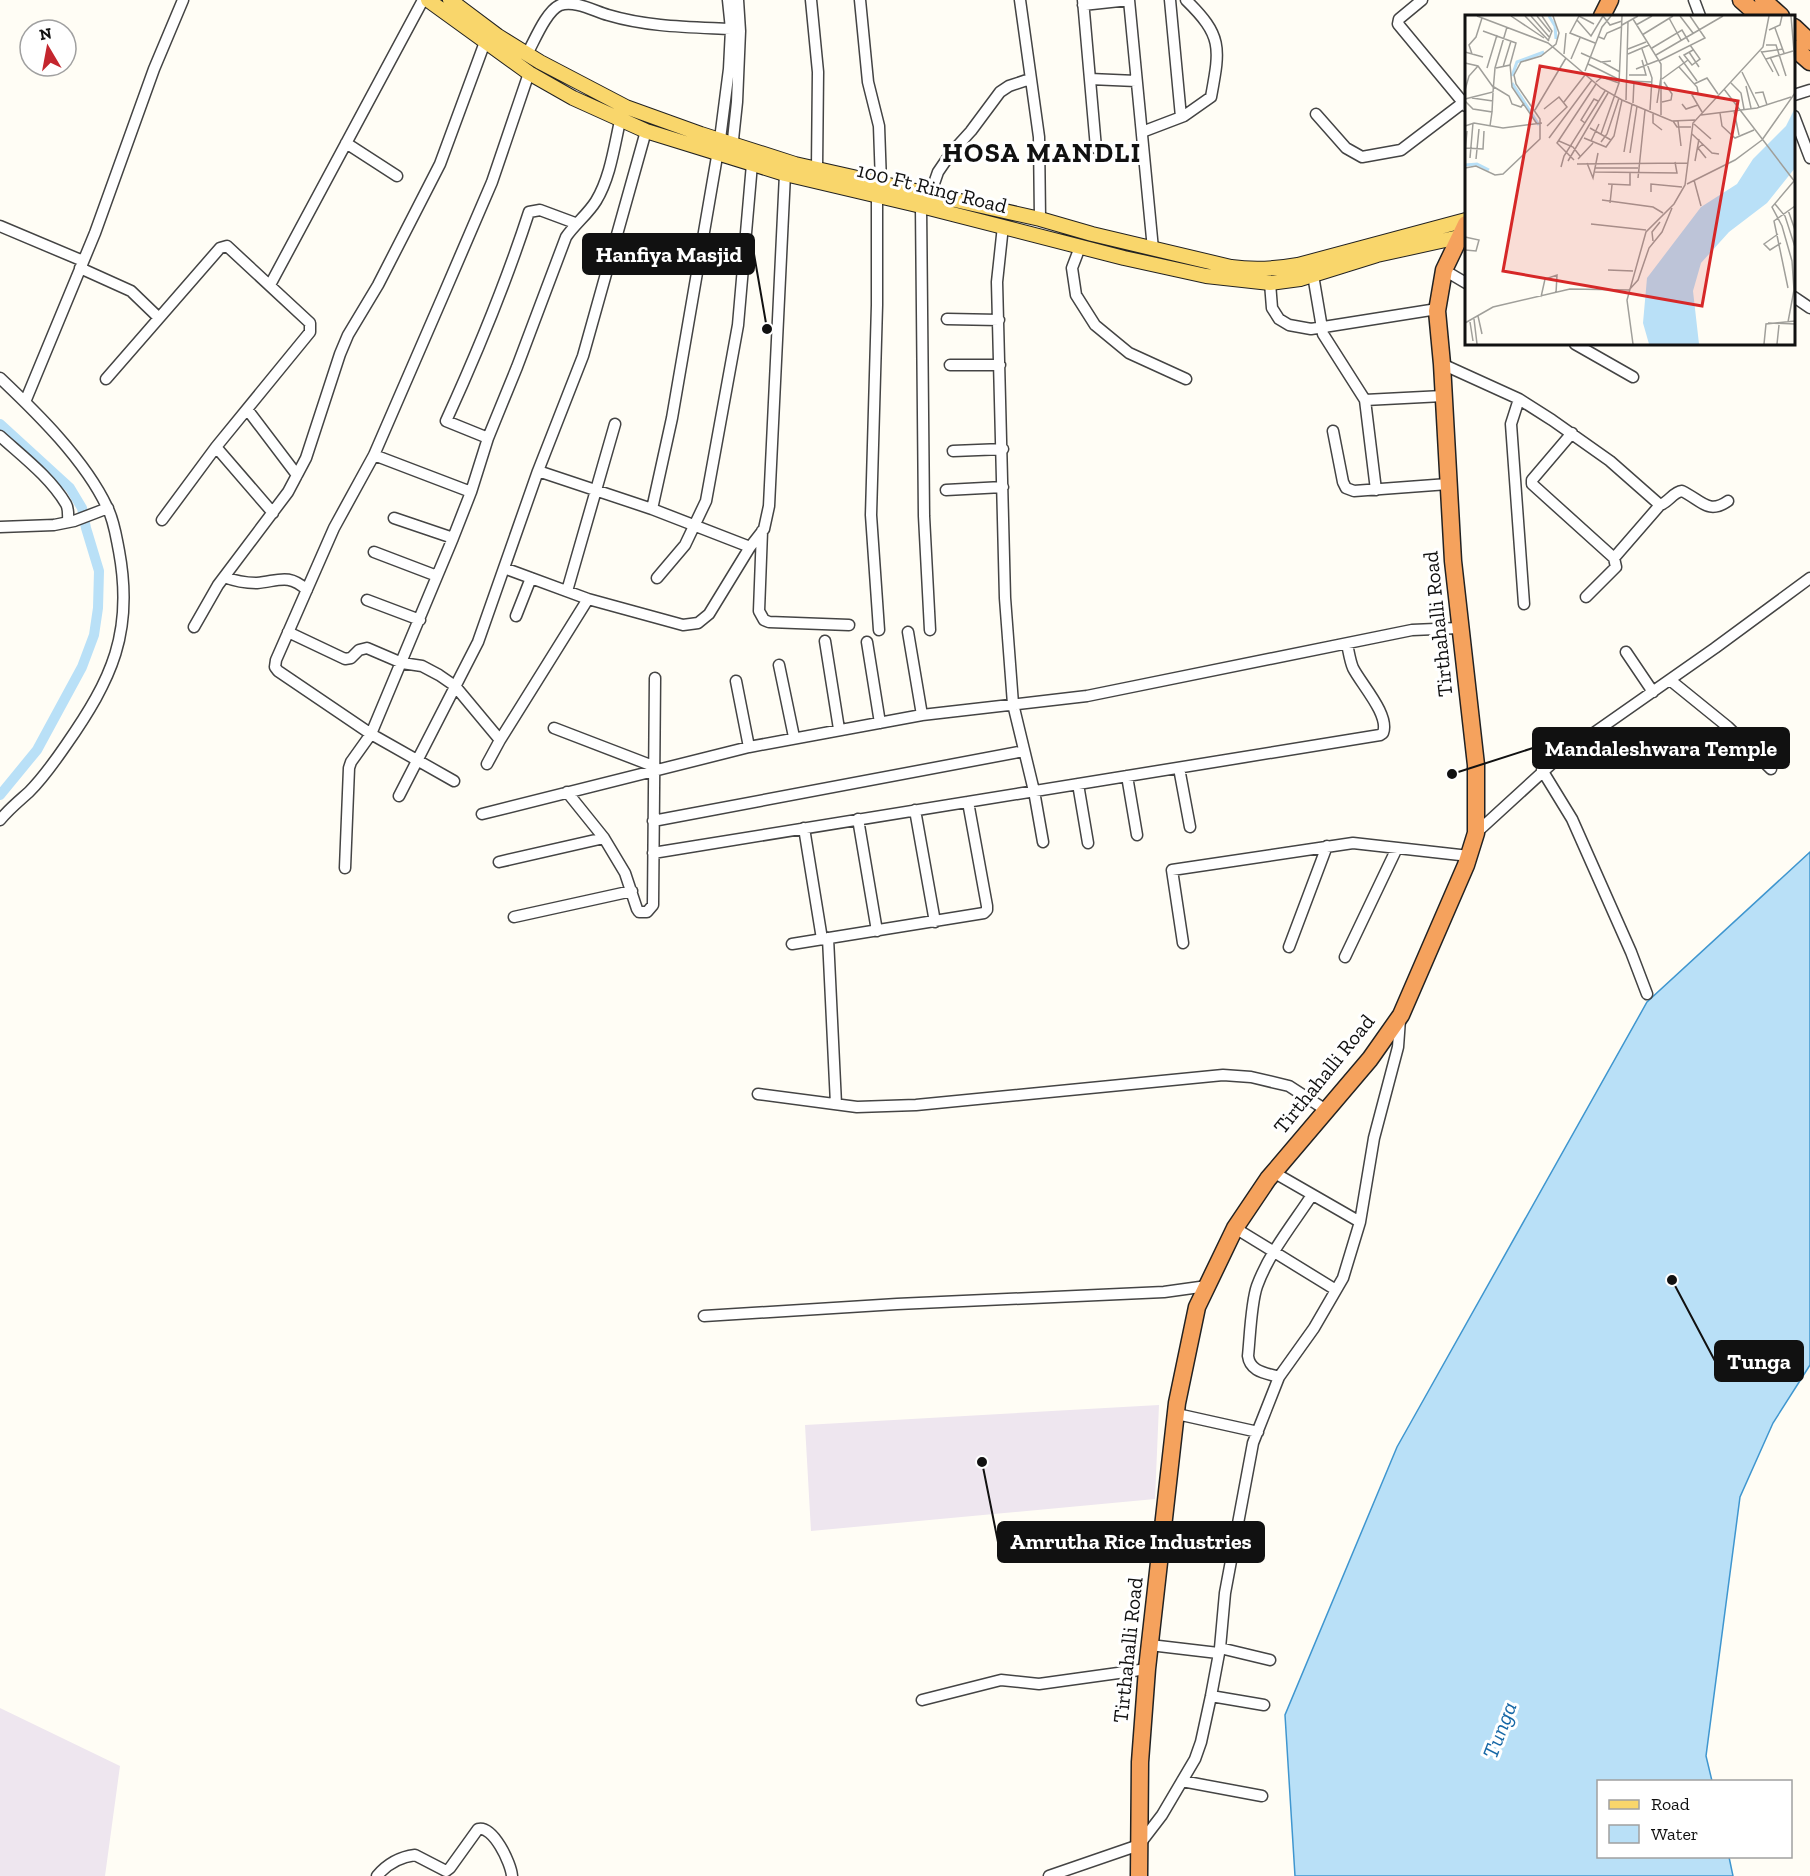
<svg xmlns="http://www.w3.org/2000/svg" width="1810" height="1876" viewBox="0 0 1810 1876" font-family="'Zilla Slab',serif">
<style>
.industrial{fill:#eee6ef}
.water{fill:#b9e0f7;stroke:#3f96cf;stroke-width:1.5}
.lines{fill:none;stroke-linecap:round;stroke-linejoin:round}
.canal{stroke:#b9e0f7;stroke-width:10}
.minor-casing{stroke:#444;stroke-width:13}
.major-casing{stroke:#222;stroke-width:16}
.highway-casing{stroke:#222;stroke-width:19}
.minor{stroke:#fff;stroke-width:10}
.major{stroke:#f9d66b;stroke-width:14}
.highway{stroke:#f5a25d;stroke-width:16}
.labels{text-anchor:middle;stroke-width:6;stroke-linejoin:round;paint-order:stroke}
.street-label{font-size:21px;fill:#111;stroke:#fff}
.water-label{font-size:22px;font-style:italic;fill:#1768a6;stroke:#fff}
.district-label{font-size:27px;font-weight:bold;letter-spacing:1.5px;fill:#111;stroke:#fff}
.inset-river{fill:none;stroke:#b9e0f7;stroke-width:3}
.inset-road{fill:none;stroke:#a09f9a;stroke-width:1.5}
.view{fill:#d62828;fill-opacity:0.15;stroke:#d62828;stroke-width:3}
.inset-edge{fill:none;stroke:#111;stroke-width:3}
.leader{fill:none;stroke:#111;stroke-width:2}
.callout-dot{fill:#111;stroke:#fff;stroke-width:2}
.callout{fill:#111;stroke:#111;stroke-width:2}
.callout-label{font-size:22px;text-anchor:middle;font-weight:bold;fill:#fff}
</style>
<rect width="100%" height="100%" fill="#fffdf5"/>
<path class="industrial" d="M1159 1405 1155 1499 811 1531 805 1425Z
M0 1708 120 1766 105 1876H0Z"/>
<path class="water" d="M1810 852V1365L1773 1423 1740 1497 1706 1756 1712 1781 1598 1782V1856L1729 1857 1733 1876H1295L1285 1715 1397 1447 1647 1002Z"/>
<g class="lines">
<path class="canal" d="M0 424 70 488 82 508 86 528 99 571 98 608 94 635 82 667 37 750 0 795"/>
<g class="minor-casing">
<path id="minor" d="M811 0 818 72 817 168
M860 0 868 82 879 126 881 183
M1020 0 1039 137 1040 219
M1083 0 1096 148
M1129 0 1153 249
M1170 0 1181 117
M1422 0 1399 19 1398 24 1466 106
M1694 0 1700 16
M1083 5 1129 0
M527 54C534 42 546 11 560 5 575 0 594 11 608 15 648 27 690 27 731 29
M1090 79 1136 81
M1794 95 1810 90
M1316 114 1346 148 1362 157 1401 150 1464 102
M1794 116 1810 158
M1142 132 1184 116 1211 97C1220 48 1223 36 1186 0
M346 143 397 176
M732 149 737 102 740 31 738 0
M930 195 938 172 951 153 971 131 1000 92 1009 86 1030 79
M877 196V305L871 515 879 630
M921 206 924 516 930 630
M0 226 83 261
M1003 226 997 282 1005 598 1013 704 1034 791 1043 842
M1080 247 1072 268 1076 295 1095 325 1129 353 1186 379
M80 268 131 291 159 318
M1444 270 1466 283
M1313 275 1323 334 1365 400 1376 490
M1270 283 1272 308 1279 319 1289 325 1311 329 1437 309
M270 285 423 0
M1794 297 1810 308
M947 319 999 320
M1575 344 1633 377
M1442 364 1519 399 1552 420 1610 461 1660 505
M950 365H1000
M0 378C37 413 85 460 107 507 114 520 116 536 119 551 134 632 112 679 66 745 55 761 43 778 29 792 19 801 9 809 0 820
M106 379 220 248 227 246 310 323V332L216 447 162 520
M1519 399 1511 424 1524 604
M1365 400 1443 396
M25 402 95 233 154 69 183 0
M247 409 297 475
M1333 431 1343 482 1346 488 1354 491 1448 484
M1572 433 1532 480V484L1614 558 1616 567 1586 597
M0 436C22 456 50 477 66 504 69 509 68 516 68 522
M488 438 446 421C477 353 506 283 529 212L540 210 575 223
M216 447 273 513
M953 451 1003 449
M374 455 471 492
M538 471 652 509 750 547
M946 490 1003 487
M652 509 672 418 720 139 729 69 731 29 728 0
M394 518 453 538
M0 527 54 525 74 521 108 508
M762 531 759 611 764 620 769 622 849 625
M374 552 437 576
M1614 558 1660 505C1669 502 1673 492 1682 491 1701 500 1708 515 1728 501
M504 568 588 599 683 625 698 623 709 614 750 547 764 529 769 506 785 174
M224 577C235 581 246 583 257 583 279 581 288 573 307 590
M657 578 685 545 706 501 738 325 752 164
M567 591 615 424
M367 600 420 620
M516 616 531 578
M194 627 218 585 288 492 306 458 340 354 348 335 378 285 440 164 485 42
M288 632 345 659 351 658 359 650 367 648 402 663 422 666 439 675 455 686 500 740
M908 632 922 715
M825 641 839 729
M867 642 880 723
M1626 652 1653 692
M779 665 794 737
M1670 680 1728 727 1771 769
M736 681 749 747
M554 728 653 766
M487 764 500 740 588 599
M1179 768 1190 827
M1542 770 1572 819 1631 952 1647 994
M1127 776 1137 835
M454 781 371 734 278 671 275 667 276 660 334 528 374 455 443 296 492 182 529 73
M1078 784 1088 843
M567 792 604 838 625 873 637 909 639 912H647L653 905 655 678
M399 796 478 642 538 471 583 356 646 131
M915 810 935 922
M482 814 749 747 922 715 1087 696 1412 630 1459 628
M858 819 877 931
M653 821 1024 751
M804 828 822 939
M1476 833 1558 758 1715 648 1810 578
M653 853 1380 735 1383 733C1390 715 1361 684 1353 668 1350 661 1349 653 1347 644
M499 862 604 838
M345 868 349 768 351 762 371 734 453 538 471 492 488 438 517 367 566 237C575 224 588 214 596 201 610 178 614 148 620 121
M514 917 632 891
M828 938 836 1104
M1183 943 1172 870 1353 843 1469 856
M792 944 984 913 987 910V906L968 802
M1289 947 1327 846
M1345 957 1397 848
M758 1094 857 1107 916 1105 1223 1075 1251 1077 1289 1086 1326 1110
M1273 1172 1360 1222
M1235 1228 1336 1290
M704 1316 897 1304 1164 1292 1207 1286
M1279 1377C1266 1373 1250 1372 1248 1356 1250 1337 1251 1303 1257 1286 1269 1253 1293 1224 1312 1195
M1177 1414 1258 1432
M1150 1645 1218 1653
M1220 1648 1270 1660
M1211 1696 1264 1705
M922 1700 1001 1680 1039 1684 1147 1669
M1182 1781 1262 1796
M377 1876C387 1864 399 1857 415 1855L446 1871 450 1868 478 1829C493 1825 511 1863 512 1876
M1049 1876 1139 1845 1162 1815 1195 1759 1201 1742 1211 1696 1220 1648 1225 1593 1253 1443 1279 1377 1314 1328 1343 1278 1360 1222 1374 1138 1398 1047 1400 1019"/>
</g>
<g class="major-casing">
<path id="major" d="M428 0 529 73 573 98 646 131 785 174 921 206 1124 258 1206 276 1270 283 1300 279 1377 255 1459 237
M450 0 498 36 540 62 626 107 701 134 795 164 1040 219 1092 234 1231 267C1254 270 1275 269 1298 265L1466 220"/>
</g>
<g class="highway-casing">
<path id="highway" d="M1741 0 1759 16
M1763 0 1781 16
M1602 16 1610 0
M1794 27 1810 42
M1794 48 1810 62
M1139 1876 1140 1762 1147 1669 1177 1403 1197 1307 1235 1228 1268 1179 1370 1059 1401 1015 1466 865 1476 833V765L1453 561 1442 364 1437 311 1444 270 1466 224"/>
</g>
<use href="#minor" class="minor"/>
<use href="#major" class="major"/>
<use href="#highway" class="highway"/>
</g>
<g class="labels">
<g class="street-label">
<text transform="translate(932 188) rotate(14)" y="7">100 Ft Ring Road</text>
<text transform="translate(1438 624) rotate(-96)" y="7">Tirthahalli Road</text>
<text transform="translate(1324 1074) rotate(-51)" y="7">Tirthahalli Road</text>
<text transform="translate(1128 1650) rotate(-84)" y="7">Tirthahalli Road</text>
</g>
<g class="water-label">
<text transform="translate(1499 1730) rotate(-69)" y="8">Tunga</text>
</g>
<g class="district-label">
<text x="1042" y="162">HOSA MANDLI</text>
</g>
</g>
<g transform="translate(1465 15)">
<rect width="330" height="330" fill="#fffdf5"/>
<path d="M330 93V153L302 188 264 217 236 248 228 276 234 329H184L178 308 182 263 236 192 272 169 288 144 321 111Z" fill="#b9e0f7"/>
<path class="inset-river" d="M84 1 90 11 91 24M47 61 52 47 79 37M47 68 74 110M0 150 12 149 24 155"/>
<path class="inset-road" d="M12 1 83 28 136 73 157 85 207 106 230 105M46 1 79 23M60 1 84 26M66 1 85 23M72 1 85 17M77 1 87 16 83 26M138 1 145 10 157 6M215 1 228 18M326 1 330 48M204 3 216 25M168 4 196 49V100M112 5 126 21 138 1M129 9 114 1 105 18 130 28M157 10 173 1M171 10 187 1M310 13 319 38M304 15 315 10 317 1M18 16 51 28 45 50 31 53M177 20 208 1M134 22 139 24 142 18 156 12M225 30 235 44 227 50 219 40 228 35M301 30H311L321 61M187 33 217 15 224 27M163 34 181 27M177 34 187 63 185 95M296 36 308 57M0 37 18 42M224 37 234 52M297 37 318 34M116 38 136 47 146 46M7 39 4 30 11 22 17 3M99 39 101 18M163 39 184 30M191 40 258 1M214 41 232 66M305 42 314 61M106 44 115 23M301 44 328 36M194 46 240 23 225 1M137 47 155 57M0 48 13 51 28 72M45 49 47 72 72 109M123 49 155 65M38 52 46 26M214 52 232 72 233 77 227 80 237 97M22 53 32 20M171 54 194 45M120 56 137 12 146 1M277 57 294 92M164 60H181L177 45M197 64 223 45M164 66 187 67M131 67 137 62 154 68M266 68 276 78 279 94M229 69 242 63 253 79M281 71 286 93M29 72 44 81 47 89 56 92 59 88M259 74 330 167M0 75 4 61 13 51M290 78 298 77 302 90M7 83 28 86M0 84 28 77 30 53 42 12M161 85 163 7M0 86 8 94 27 97 25 111M99 87 120 60M197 87 206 85 207 79 199 67M168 88 169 66M192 88 196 62M217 89 221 94 233 90M79 94 94 82 102 92 82 111M70 95 101 43M269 96 274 120M27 97 28 78M255 98 257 111 270 123 289 115M188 99V108L197 115M236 100 292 93 326 82M208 106 212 112H226M213 106 216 131M120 108 116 105 129 84 133 86M229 109 246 124M0 111 9 108 38 113 77 108M125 113 146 125M136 119 154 68 157 1M227 119 247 138 254 139M84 123 127 65M119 123 141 132 149 121 157 85M297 125 330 78M94 126 108 132 115 141M126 126 134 109M136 127 142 119 154 83M238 129 233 133 241 143M0 133 18 134 19 116M0 137 2 116M159 137 167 89M165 138 172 91M5 143 8 108M11 144 14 114M113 144 128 128M109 145 92 128 131 69M103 146 143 78M230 146 234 124M122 148 128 163 133 138M112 149 223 148M96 152 99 141 140 76M0 153 11 151 30 160 38 159 75 124V104L51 69 49 60 56 47 76 41 91 29 94 18 88 1M130 153H173M130 157 212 158 210 147M173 163 180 95M229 165 236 191M143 169 165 170V157M222 169 270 145 297 125M186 177V169L217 172M137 185 188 192 198 198M145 188 147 170M310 189 320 201 330 232M323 195 330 215M126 209 181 215M313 219 299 229 305 235 316 228M0 222 14 225 11 236 0 235M188 226 187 217 195 207M143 255 168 256M323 273 309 206 330 191M76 282 80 264 92 260 91 278M13 301 17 319M9 304 12 329M5 307 8 326M323 307 329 275 327 246 317 211 307 192 329 166M0 308 28 292 105 274 164 275 173 265 184 233 197 217 207 193M303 308 330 309M168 329 162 285 181 217 209 189 220 170 228 108 298 32 304 1M299 329 301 309 330 306M312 329 314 310"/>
<path class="view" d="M75 51 273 86 237 291 38 256Z"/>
<rect width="330" height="330" class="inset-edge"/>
</g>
<path class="leader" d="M767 329L754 254M1452 774L1533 748M1672 1280L1715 1361M982 1462L998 1542"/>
<g class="callout-dot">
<circle cx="767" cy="329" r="6"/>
<circle cx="1452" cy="774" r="6"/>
<circle cx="1672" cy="1280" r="6"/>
<circle cx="982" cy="1462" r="6"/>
</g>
<g class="callout">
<rect x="583" y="234" width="171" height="40" rx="6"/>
<rect x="1533" y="728" width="256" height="40" rx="6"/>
<rect x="1715" y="1341" width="88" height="40" rx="6"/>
<rect x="998" y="1522" width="266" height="40" rx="6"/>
</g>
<g class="callout-label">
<text x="669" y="262">Hanfiya Masjid</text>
<text x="1661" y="756">Mandaleshwara Temple</text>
<text x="1759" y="1369">Tunga</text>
<text x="1131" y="1549">Amrutha Rice Industries</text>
</g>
<rect x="1597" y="1780" width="195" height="78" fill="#ffffff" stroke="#a0a0a0" stroke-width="1.5"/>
<rect x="1609" y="1800" width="30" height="9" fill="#f9d66b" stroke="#a0a0a0" stroke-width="1.5"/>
<text x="1651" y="1810" font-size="18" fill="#111111">Road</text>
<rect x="1609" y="1825" width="30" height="18" fill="#b9e0f7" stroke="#a0a0a0" stroke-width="1.5"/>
<text x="1651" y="1840" font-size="18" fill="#111111">Water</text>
<g transform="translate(48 48) rotate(350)"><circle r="28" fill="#ffffff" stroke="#a0a0a0" stroke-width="1.5"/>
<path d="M0-4.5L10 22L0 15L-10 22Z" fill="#c4262e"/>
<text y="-9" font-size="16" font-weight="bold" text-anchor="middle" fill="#111111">N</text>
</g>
</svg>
